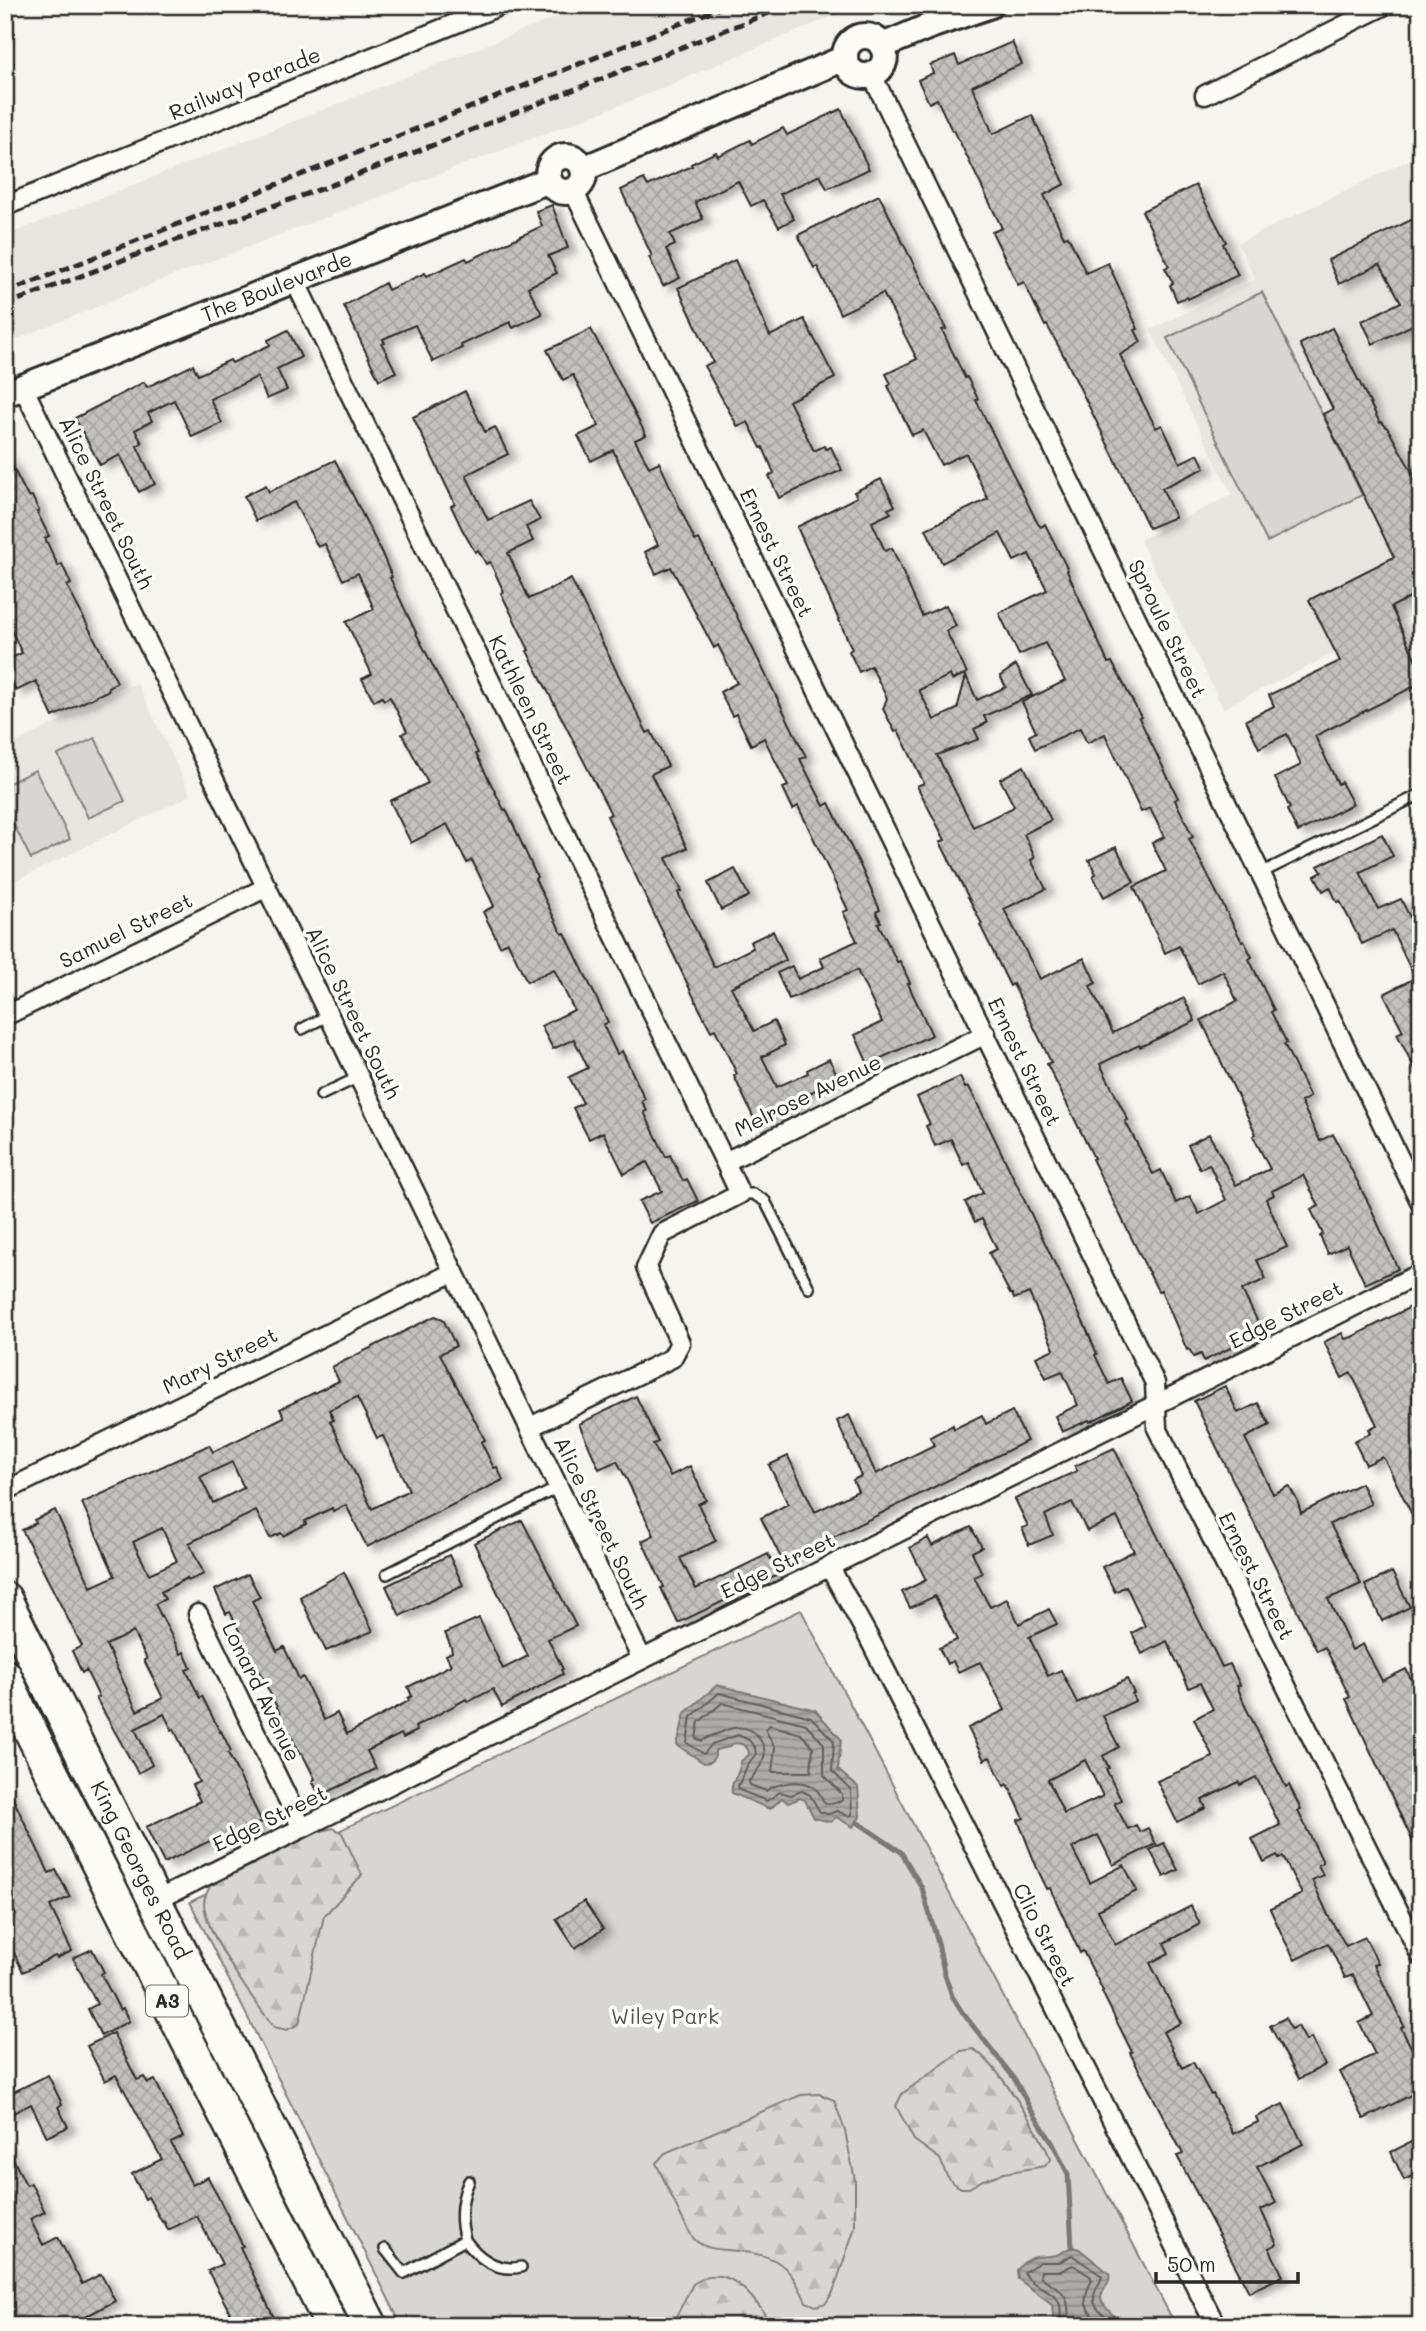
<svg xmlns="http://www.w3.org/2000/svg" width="1426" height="2331" viewBox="0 0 1426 2331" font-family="Mali,sans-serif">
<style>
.built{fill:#e6e5e0}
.green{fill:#d7d6d2;stroke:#81807e;stroke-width:2}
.forest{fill:url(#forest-firs);stroke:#81807e;stroke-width:2}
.water{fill:url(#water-rules);stroke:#797877;stroke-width:2}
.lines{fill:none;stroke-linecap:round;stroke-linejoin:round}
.shore{stroke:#5f5f5d;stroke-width:2}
.stream{stroke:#797877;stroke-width:5}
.building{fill:url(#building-cross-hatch);stroke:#2b2b2b;stroke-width:2;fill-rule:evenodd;filter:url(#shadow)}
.lane-casing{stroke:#2b2b2b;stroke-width:14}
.street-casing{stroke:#2b2b2b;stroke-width:23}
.secondary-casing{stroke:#2b2b2b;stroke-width:30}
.highway-casing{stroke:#2b2b2b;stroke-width:37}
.lane{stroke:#fdfcf7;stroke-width:9}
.street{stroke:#fdfcf7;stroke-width:18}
.secondary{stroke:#fdfcf7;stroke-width:24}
.highway{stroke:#fdfcf7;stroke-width:32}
.rail{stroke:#2b2b2b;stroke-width:5;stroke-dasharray:10 5;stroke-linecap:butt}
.labels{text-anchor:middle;stroke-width:7;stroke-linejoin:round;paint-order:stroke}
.shield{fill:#fdfcf7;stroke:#6a6a68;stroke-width:2}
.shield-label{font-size:19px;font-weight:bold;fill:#2b2b2b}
.street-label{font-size:21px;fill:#2b2b2b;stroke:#fdfcf7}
.park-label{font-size:21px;fill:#565655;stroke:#fdfcf7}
</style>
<defs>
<pattern id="forest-firs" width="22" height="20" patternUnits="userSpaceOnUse" patternTransform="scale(1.75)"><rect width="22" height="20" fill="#d7d6d2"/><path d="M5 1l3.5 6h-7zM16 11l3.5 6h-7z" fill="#b9b8b4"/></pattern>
<pattern id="water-rules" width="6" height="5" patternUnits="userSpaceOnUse" patternTransform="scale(1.75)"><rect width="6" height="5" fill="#adaca9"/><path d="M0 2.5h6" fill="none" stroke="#8d8c8a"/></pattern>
<pattern id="building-cross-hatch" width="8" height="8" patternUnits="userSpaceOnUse" patternTransform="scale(1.75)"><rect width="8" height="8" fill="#c2c1be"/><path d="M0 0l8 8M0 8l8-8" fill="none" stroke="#a7a6a3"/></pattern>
<filter id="shadow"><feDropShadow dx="8" dy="4.5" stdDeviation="3.5" flood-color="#0004"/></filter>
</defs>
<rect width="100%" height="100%" fill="#f5f4ef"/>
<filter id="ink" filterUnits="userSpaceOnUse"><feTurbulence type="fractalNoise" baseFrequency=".0143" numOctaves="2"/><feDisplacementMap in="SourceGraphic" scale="14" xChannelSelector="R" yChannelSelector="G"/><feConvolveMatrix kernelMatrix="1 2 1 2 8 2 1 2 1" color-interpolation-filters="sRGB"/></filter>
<g filter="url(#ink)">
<path class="built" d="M587 5H859L633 100 167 278 5 344V236Z
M1421 154V611L1223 708 1140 540 1232 495 1150 330 1255 279 1238 243Z
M137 683 191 795 5 886V748Z"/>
<path class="green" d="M1262 292 1362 495 1267 542 1167 338Z
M95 738 125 801 88 818 58 755Z
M35 770 70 839 31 859 5 807V785Z
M801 1610 1176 2326H402L190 1902Z"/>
<path class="forest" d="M333 1828 342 1833 362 1875 324 1916 299 2024 287 2030 274 2027C255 2002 204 1933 204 1902 204 1897 208 1891 210 1886L318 1832Z
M973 2049C997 2062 1039 2133 1051 2159L1045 2166 1004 2173 983 2180 969 2188H961L952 2182 946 2174 940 2159 914 2140 896 2106 902 2094 961 2051Z
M819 2094 834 2100 845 2131 855 2180V2227L833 2292 826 2303 816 2306 806 2302C787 2258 771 2254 726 2250 715 2249 704 2248 695 2240 687 2233 663 2177 656 2163L665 2153 801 2095Z
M707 2276C712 2276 719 2275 724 2277 741 2281 765 2310 770 2326H671L693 2284Z"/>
<path class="water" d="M717 1685 815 1710 841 1739 838 1770 858 1787 860 1817 853 1827 836 1817 831 1822 814 1818 805 1800 800 1798 788 1803 782 1798 770 1809 732 1793C730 1780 741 1773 741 1761L749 1755C749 1745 740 1742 732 1744L730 1747 715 1750V1756L711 1762 704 1763 677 1745 685 1713Z
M1072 2247 1079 2249 1109 2273C1112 2283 1101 2289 1101 2299 1102 2307 1117 2316 1122 2326H1054L1052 2304 1018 2279 1017 2270C1031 2252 1038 2259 1056 2255 1061 2254 1066 2249 1072 2247Z"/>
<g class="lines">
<path class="shore" d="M719 1693 811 1717 834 1741 832 1771 851 1790 852 1815 848 1816 837 1811 828 1814 820 1812 810 1795 802 1791 791 1795 780 1792 767 1801 739 1790 738 1786 748 1764 756 1754 755 1748 749 1740 738 1735 712 1744 704 1754 687 1743 691 1717Z
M722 1703 806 1724 824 1744V1775L842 1794V1801L825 1804C822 1799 820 1793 816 1789 804 1777 777 1783 766 1791L750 1785 749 1781C754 1775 763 1765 764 1757 766 1749 763 1743 758 1737 747 1724 735 1726 722 1732 715 1735 708 1736 702 1741L696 1738 699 1722Z
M770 1725 801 1734 813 1747 811 1772H772L775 1748 765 1729Z
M1061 2326C1060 2319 1062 2309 1059 2302 1053 2288 1030 2287 1024 2272L1040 2262H1059L1072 2255 1102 2276C1101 2282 1097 2286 1095 2292 1089 2309 1107 2315 1114 2326
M1069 2326C1068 2293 1068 2294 1040 2277L1041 2271H1061L1073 2265 1090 2276 1092 2280C1080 2302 1085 2311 1104 2326"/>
<path class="stream" d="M857 1822 901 1852 922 1888 938 1943 944 1972 952 1996 962 2012 1014 2078 1030 2108 1052 2142 1068 2174 1072 2247"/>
</g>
<path class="building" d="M1012 42 1022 64 972 86 993 134 1032 115 1065 184 1044 195 1064 237 1068 236 1086 273 1108 263 1138 329 1135 330 1141 342 1120 355 1142 401 1156 428 1162 425 1180 463 1198 454 1205 468 1162 488 1175 517 1149 528 1066 360 1047 325 1045 326 1024 282 1018 285 992 232 1002 228 954 130 952 131 937 99 929 103 918 80 933 73 930 65 955 55 959 65Z
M841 109 869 169 827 189 820 175 780 194 794 219 779 227 763 200 751 206 738 181 695 202 703 219 670 234 675 245 666 249 680 278 663 286 649 257 652 256 621 190 644 179 648 186 692 166 691 164 716 152 718 156 750 140 752 144 783 128 787 135Z
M1196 185 1226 242 1223 244 1238 275 1188 299 1187 297 1177 301 1170 285 1173 283 1165 268 1169 266 1142 211Z
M879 195 946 329 942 330 965 378 967 377 978 399 976 400 1038 524 1041 527 1045 524 1068 570 1067 571 1108 663 1112 662 1141 717 1139 718 1178 798 1175 800 1193 837 1189 839 1242 942 1244 941 1252 957 1249 959 1274 1010 1271 1012 1287 1043 1284 1044 1310 1097 1301 1102 1320 1141 1333 1134 1370 1206 1398 1269 1365 1284 1347 1245 1328 1254 1320 1236 1323 1234 1311 1210 1319 1206 1303 1175 1272 1191 1274 1195 1266 1199 1287 1247 1257 1260 1266 1279 1242 1290 1263 1332 1204 1361 1201 1354 1194 1357 1189 1349 1187 1350 1161 1290 1158 1291 1092 1159 1094 1158 1047 1064 1051 1062 1013 984 1010 986 980 925 982 924 940 842 945 840 917 786 924 783 898 730 895 732 883 709 887 698 871 666 859 672 849 651 852 649 797 527 857 497 854 492 881 479 895 506 888 509 891 513 872 522 885 551 892 548 922 616 946 605 956 626 946 631 967 673 952 680 950 675 919 690 934 720 957 709 966 676 977 700 1006 687 1000 676 1016 665 1032 695 984 716 987 723 974 729 979 739 937 755 973 827 1012 808 1014 806 1000 779 1024 766 1051 820 1024 834 1035 858 1031 860 1046 889 1004 909 1040 979 1084 958 1096 983 1090 986 1113 1033 1184 998 1195 1021 1140 1047 1139 1045 1100 1064 1128 1120 1125 1121 1153 1174 1161 1170 1176 1203 1190 1196 1199 1214 1226 1200 1209 1164 1200 1169 1188 1145 1209 1134 1236 1185 1270 1169 1253 1136 1256 1134 1201 1020 1237 1001 1223 971 1198 984 1179 946 1165 953 1134 887 1166 871 1152 843 1164 837 1150 808 1141 812 1105 734 1087 743 1080 728 1035 749 1029 736 1036 732 1022 702 1065 681 1045 643 1019 655 999 613 1047 590 1029 554 1014 561 1000 533 942 563 926 529 988 499 966 453 941 465 923 430 912 435 888 386 891 384 886 374 917 359 883 293 840 314 817 266 814 268 798 235Z
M552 205 568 248 548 256 557 273 528 287 542 314 513 328 510 322 461 345 462 348 433 362 415 325 383 339 385 343 382 344 396 372 379 380 344 306 385 283 388 290 425 273 427 276 466 258 468 261 542 226 536 211Z
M1411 220 1421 239V321L1373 344 1362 321 1401 302 1380 264 1339 284 1328 260Z
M735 260 770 336 804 319 835 378 789 401 814 451 824 446 826 449 831 447 842 470 779 498 769 476 774 473 763 447 761 448 748 422 738 427 704 366 713 362 678 288Z
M1332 328 1380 423 1382 422 1388 429 1421 488V592L1391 607 1421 671V683L1315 736 1338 784 1341 782 1353 804 1298 832 1287 810 1290 808 1275 778 1301 765 1287 734 1259 748 1246 720 1274 706 1269 695 1340 661 1309 600 1394 557 1323 414 1333 409 1300 344Z
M591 329 646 435 635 440 649 467 659 462 695 541 699 539 806 757 800 759 824 806 829 803 860 865 880 910 876 912 881 922 878 923 897 962 900 961 910 983 908 984 932 1035 868 1064 855 1035 882 1022 857 970 789 999 777 973 792 966 798 979 824 967 820 958 857 941 843 912 848 910 798 806 793 809 783 788 788 786 764 738 751 745 736 714 732 716 720 692 737 683 718 645 714 648 671 567 656 574 645 552 658 545 613 450 591 461 578 436 599 426 573 375 563 380 547 350Z
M288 330 301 357 277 369 287 390 267 399 257 377 210 399 222 423 192 437 174 400 148 413 152 421 135 430 142 443 137 446 155 484 139 492 120 455 100 465 75 418 144 382 147 387 193 365 198 375 230 360 232 363 270 345 268 340Z
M465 391 485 432 495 427 508 454 466 475 488 520 529 501 540 520 526 527 533 541 508 553 529 599 571 579 647 733 651 731 668 766 651 774 687 848 666 858 682 891 678 893 714 967 753 948 750 942 773 931 786 960 731 987 754 1031 774 1021 785 1045 762 1057 777 1087 808 1073 807 1070 829 1059 839 1078 802 1097 804 1100 757 1125 734 1076 737 1074 715 1029 711 1031 699 1008 607 816 611 814 527 651 529 650 501 593 504 592 490 562 486 564 478 550 475 552 462 529 451 506 455 504 413 417Z
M5 452 28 497 32 496 39 511 37 512 49 536 45 538 58 566 62 564 71 584 67 586 117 682 108 687 109 690 53 717 36 681 16 691 5 669V661L22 653 5 617Z
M335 460 380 549 392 577 390 578 419 639 478 753 476 754 504 810 506 809 513 824 537 877 535 879 562 934 565 933 608 1022 603 1025 617 1054 622 1051 645 1099 642 1101 647 1111 644 1112 666 1157 670 1155 683 1181 687 1179 698 1201 650 1223 639 1201 662 1191 647 1162 624 1174 603 1132 589 1139 573 1108 583 1103 569 1077 588 1068 574 1039 553 1049 541 1026 574 1010 554 969 527 982 508 942 500 946 483 912 494 906 472 860 467 863 447 824 411 843 390 801 428 783 402 734 407 731 390 697 384 700 382 697 374 701 362 679 372 674 346 622 374 609 358 573 343 580 325 544 318 547 294 502 256 521 244 496 266 485 269 492Z
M1382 834 1393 856 1360 872 1378 909 1401 899 1417 932 1421 930V1081L1397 1034 1403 1031 1384 994 1415 978 1392 930 1362 944 1340 901 1337 902 1330 887 1323 891 1315 876 1322 872 1318 866Z
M1116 847 1134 882 1104 897 1093 876 1096 874 1089 860Z
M735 869 749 896 721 910 708 883Z
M960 1077 965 1088 969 1087 989 1127 1086 1328 1097 1354 1095 1355 1109 1384 1121 1378 1132 1401 1090 1422 1089 1420 1062 1432 1055 1416 1078 1405 1062 1371 1046 1378 1036 1357 1054 1349 1029 1293 1014 1299 1012 1294H1010L989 1253 997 1249 982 1219 975 1222 965 1202 983 1193 969 1162 963 1165 951 1139 935 1146 926 1126 930 1124 917 1097Z
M1412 1306 1421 1323V1533L1385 1460 1382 1457 1366 1465 1354 1441 1371 1433 1369 1429 1377 1425 1351 1373 1342 1378 1324 1342 1342 1333 1345 1339 1352 1337Z
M435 1316 443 1319 456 1346 440 1354 485 1440 481 1442 494 1468 497 1467 503 1480 367 1547 346 1505 333 1511 332 1508 305 1521 306 1524 283 1536 281 1533 270 1538 256 1511 189 1543 204 1574 188 1581 187 1578 161 1592 165 1599 155 1604 181 1654 184 1652 191 1668 186 1670 200 1698 202 1696 220 1732 221 1731 231 1751 228 1753 262 1822 258 1824 260 1828 229 1843 220 1847 216 1838 164 1863 146 1827 200 1801 192 1785 199 1782 174 1729 172 1730 164 1714 135 1729 152 1765 138 1773 96 1698 99 1697 86 1670 82 1673 72 1651 82 1646 22 1530 36 1523 34 1520 55 1510 91 1587 115 1576 82 1503 209 1445 213 1452 284 1417 280 1409 339 1381 332 1367ZM357 1397 377 1438 383 1436 409 1490 372 1509 330 1421 334 1420 329 1410ZM232 1462 244 1488 213 1503 200 1477ZM162 1528 177 1561 149 1574 133 1542ZM133 1632 147 1659 144 1660 163 1698 137 1711 106 1645Z
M1225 1386 1238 1413 1258 1403 1270 1425 1245 1438 1273 1494 1289 1486 1297 1500 1301 1513 1361 1483 1371 1504 1330 1524 1361 1584 1328 1599 1352 1650 1363 1644 1382 1681 1406 1669 1421 1699V1859L1346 1699 1350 1697 1325 1647 1317 1651 1194 1401Z
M636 1396 658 1442 653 1444 670 1476 690 1466 706 1500 698 1504 716 1541 680 1558 696 1589 768 1554 778 1575 678 1623 661 1588 664 1587 642 1541 654 1535 627 1480 617 1461 599 1469 579 1424Z
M1012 1411 1027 1441 783 1562 761 1518 788 1504 769 1465 788 1456 815 1512 858 1491 853 1480 861 1476 837 1421 849 1415 876 1474 934 1445 930 1437 953 1425 954 1429 982 1415 986 1424Z
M1114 1448 1222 1667 1230 1664 1240 1685 1237 1686 1246 1708 1286 1787 1289 1785 1301 1809 1298 1811 1323 1862 1318 1865 1323 1875 1312 1880 1328 1915 1346 1946 1365 1937 1378 1963 1374 1964 1404 2026 1401 2028 1421 2066V2090L1364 2119 1340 2072 1375 2054 1359 2023 1373 2016 1353 1975 1345 1978 1328 1943 1295 1960 1285 1941 1270 1909 1302 1894 1283 1857 1279 1859 1277 1855 1264 1862 1252 1839 1280 1825 1256 1777 1240 1785 1239 1782 1202 1800 1206 1808 1177 1822 1157 1781 1213 1757 1194 1719 1213 1709 1200 1683 1189 1688 1167 1641 1142 1654 1132 1633 1145 1626 1126 1586 1115 1592 1102 1567 1134 1551 1117 1517 1087 1531 1072 1502 1045 1515 1053 1535 1029 1545 1022 1528 1028 1526 1015 1499 1077 1471 1075 1466Z
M522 1520 576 1626 548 1639 563 1669 561 1670 563 1674 502 1707 493 1689 468 1702 466 1699 415 1727 417 1731 403 1738 401 1734 367 1751 376 1769 320 1796 312 1781 315 1779 302 1753 300 1754 230 1612 226 1614 215 1590 248 1574 260 1597 252 1601 277 1651 284 1647 299 1679 303 1677 324 1720 337 1713 347 1734 409 1701 408 1698 412 1696 408 1687 451 1665 446 1655 452 1652 451 1647 445 1633 479 1618 503 1669 528 1656 474 1543Z
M971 1527 982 1547 972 1552 982 1573 974 1577 990 1607 1007 1599 1019 1624 1049 1609 1057 1624 1029 1637 1048 1676 1061 1670 1077 1703 1127 1679 1134 1693 1132 1694 1135 1701 1103 1716 1119 1747 1103 1756 1109 1768 1106 1769 1121 1800 1114 1803 1128 1829 1136 1825 1140 1832 1148 1828 1156 1844 1113 1865 1098 1835 1072 1848 1090 1883 1124 1865 1137 1891 1098 1910 1115 1945 1191 1906 1200 1924 1164 1943 1169 1953 1150 1963 1181 2023 1163 2032 1182 2068 1193 2062 1211 2095 1213 2094 1233 2134 1258 2122 1256 2117 1283 2104 1303 2144 1257 2167 1276 2203 1261 2210 1277 2244 1269 2248 1283 2276 1249 2292 1177 2156 1183 2154 1130 2053 1132 2052 1102 1992 1103 1991 1083 1951 1080 1953 1050 1888 1047 1889 1037 1868 1018 1820 1024 1818 1008 1784 1004 1786 990 1757 984 1760 968 1728 1005 1710 980 1662 958 1672 953 1661 947 1664 939 1648 957 1640 935 1596 910 1608 902 1592 926 1580 910 1548 928 1538 932 1546ZM1085 1760 1103 1796 1064 1814 1048 1780Z
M449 1555 463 1585 400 1616 386 1586Z
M344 1572 373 1631 326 1651 300 1597Z
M1392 1572 1410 1607 1382 1621 1365 1585Z
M5 1782 49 1873 56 1870 70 1897 50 1906 72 1951 57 1958 55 1956 23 1972 5 1934V1920L16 1915 6 1895 14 1891 5 1872Z
M1164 1843 1178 1870 1164 1877 1150 1850Z
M584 1901 603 1929 575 1948 556 1919Z
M92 1949 104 1972 101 1974 120 2010 123 2008 129 2021 101 2036 88 2009 97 2004 73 1958Z
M1285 2018 1291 2029 1298 2026 1306 2041 1311 2038 1325 2065 1299 2079 1270 2026Z
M113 2033 137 2080 144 2077 148 2083 155 2080 183 2137 171 2143 192 2185 208 2177 243 2246 240 2247 278 2326H237L208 2271 222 2264 197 2216 168 2230 164 2221 162 2222 148 2197 145 2199 132 2174 162 2159 116 2075 105 2081 87 2046Z
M48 2075 62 2104 58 2107 68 2127 47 2137 31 2104 5 2117V2096Z
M1421 2137V2172L1404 2180 1391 2152Z
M5 2143 25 2183 27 2185 31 2183 45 2212 30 2219 43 2245 58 2237 82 2284 101 2274 115 2301 68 2326H5Z"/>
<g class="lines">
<g class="lane-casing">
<path id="lane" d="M1261 873 1421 794
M302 1029 329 1015
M321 1095 359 1077
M740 1194H753L765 1201 809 1288
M387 1574 559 1487
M465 2240C479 2259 497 2272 521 2267
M385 2249 404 2273 465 2240C459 2219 460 2201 469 2181"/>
</g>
<g class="street-casing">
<path id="street" d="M872 75 1421 1203
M1205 95 1385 5
M573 190 1155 1383 1157 1428 1421 1956
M5 206 501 5
M294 279 725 1162
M23 387 642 1659
M5 1016 267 887
M530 1427 672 1358 680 1343 646 1268 662 1234 740 1194 725 1162 986 1034
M5 1491 454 1272
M829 1566 869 1638 1216 2326
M198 1614 302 1828
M155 1901 1421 1273"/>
</g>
<g class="secondary-casing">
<g id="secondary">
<circle cx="865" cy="56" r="20"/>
<path d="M882 46 930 26 991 5"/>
<circle cx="566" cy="174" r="18"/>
<path d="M583 169 845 58"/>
<path id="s1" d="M5 394 549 180"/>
</g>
</g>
<g class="highway-casing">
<g id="highway">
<path id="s2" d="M5 1599 155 1901 371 2326"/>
<path d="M5 1676 20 1710 332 2326"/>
</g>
</g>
<use href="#lane" class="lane"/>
<use href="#street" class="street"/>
<use href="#secondary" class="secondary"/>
<use href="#highway" class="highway"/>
<path class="rail" d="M5 293 727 5
M5 305 157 247 329 186 789 5"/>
</g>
</g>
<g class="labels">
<rect class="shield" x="146" y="1985.5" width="42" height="31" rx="5"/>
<g class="shield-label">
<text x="167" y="2008">A3</text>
</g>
<g class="street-label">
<text transform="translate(245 84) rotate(-22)" y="7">Railway Parade</text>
<text dy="7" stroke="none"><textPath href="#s1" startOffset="292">The Boulevarde</textPath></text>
<text transform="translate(106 503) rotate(64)" y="7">Alice Street South</text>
<text transform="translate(776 553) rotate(64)" y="7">Ernest Street</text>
<text transform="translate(1167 629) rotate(64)" y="7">Sproule Street</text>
<text transform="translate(530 710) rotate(64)" y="7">Kathleen Street</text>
<text transform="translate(126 931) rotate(-26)" y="7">Samuel Street</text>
<text transform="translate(353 1013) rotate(64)" y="7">Alice Street South</text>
<text transform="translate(1024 1062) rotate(64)" y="7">Ernest Street</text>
<text transform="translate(808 1096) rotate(-26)" y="7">Melrose Avenue</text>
<text transform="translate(1286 1315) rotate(-27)" y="7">Edge Street</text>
<text transform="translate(220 1361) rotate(-26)" y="7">Mary Street</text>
<text transform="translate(601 1523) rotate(64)" y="7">Alice Street South</text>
<text transform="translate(778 1566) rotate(-26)" y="7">Edge Street</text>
<text transform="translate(1256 1576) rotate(63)" y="7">Ernest Street</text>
<text transform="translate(261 1692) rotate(64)" y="7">Lonard Avenue</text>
<text transform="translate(270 1819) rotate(-26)" y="7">Edge Street</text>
<text dy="7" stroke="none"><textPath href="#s2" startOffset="303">King Georges Road</textPath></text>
<text transform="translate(1044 1935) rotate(63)" y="7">Clio Street</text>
</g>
<g class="park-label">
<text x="665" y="2024">Wiley Park</text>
</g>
</g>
<rect width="1426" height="2331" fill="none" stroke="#fdfcf7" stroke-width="28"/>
<rect x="14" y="14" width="1398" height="2303" fill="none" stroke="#2b2b2b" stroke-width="2.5" filter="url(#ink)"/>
<path d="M1156 2272v10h142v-10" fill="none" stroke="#2b2b2b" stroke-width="3.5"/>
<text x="1167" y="2272" font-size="21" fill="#2b2b2b" stroke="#fdfcf7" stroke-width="5" paint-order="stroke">50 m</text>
</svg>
